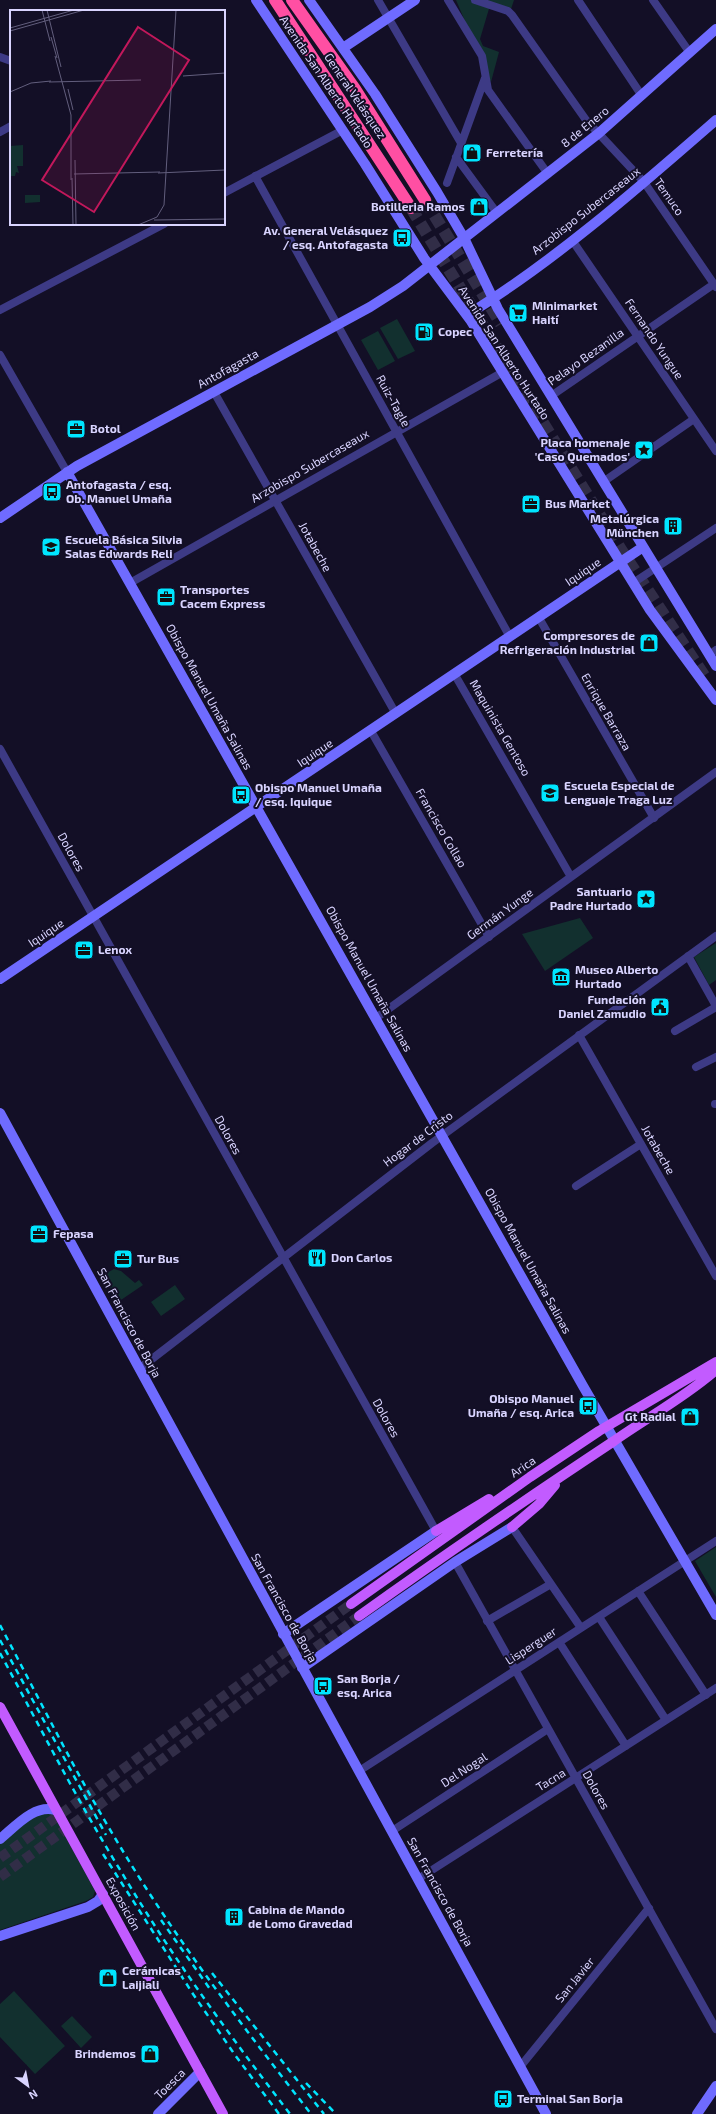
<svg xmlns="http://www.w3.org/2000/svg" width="716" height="2114" viewBox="0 0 716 2114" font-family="'Exo 2',sans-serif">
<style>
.green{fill:#12302f}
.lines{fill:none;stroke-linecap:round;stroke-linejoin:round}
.primary-tunnel{stroke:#312d47;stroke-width:10;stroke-dasharray:10 5;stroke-linecap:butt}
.highway-tunnel{stroke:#312d47;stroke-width:12;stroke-dasharray:12 6;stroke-linecap:butt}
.street{stroke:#3d3a85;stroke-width:8}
.secondary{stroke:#6f6bff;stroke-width:10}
.primary{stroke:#c25bff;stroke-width:10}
.highway{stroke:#ff4fa3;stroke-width:12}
.rail{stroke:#00e5ff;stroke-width:2.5;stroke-dasharray:6 5;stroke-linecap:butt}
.labels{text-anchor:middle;stroke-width:4;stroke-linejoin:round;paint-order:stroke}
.street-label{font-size:12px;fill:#d9d4ff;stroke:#130f26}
.poi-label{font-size:12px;font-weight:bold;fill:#d9d4ff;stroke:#130f26;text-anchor:start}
.inset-road{fill:none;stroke:#625e7d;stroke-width:1}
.view{fill:#c2185b;fill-opacity:0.15;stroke:#c2185b;stroke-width:2}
.inset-edge{fill:none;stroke:#d9d4ff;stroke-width:2}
</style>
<rect width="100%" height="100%" fill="#130f26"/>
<path class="green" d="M456 0H514L511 9 491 2 480 39 483 46 499 52 491 82Z
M397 319 415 351 398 359 380 328Z
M378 331 395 361 378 370 361 340Z
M580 918 593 938 545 971 522 934Z
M716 943V980L709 985 694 957Z
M114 1269 121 1271 135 1283 139 1280 143 1285 118 1302 103 1275Z
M175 1285 185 1299 161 1316 151 1302Z
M716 1547V1597L695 1561Z
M39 1812 53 1814 95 1891 93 1897 86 1901 0 1930V1842Z
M14 1991 65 2046 35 2074 0 2037V2004Z
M72 2016 92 2037 81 2048 61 2026Z"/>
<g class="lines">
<path class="primary-tunnel" d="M0 1858 351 1604
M0 1877 359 1616"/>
<path class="highway-tunnel" d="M425 200 501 324
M411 208 620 548 707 680"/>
<path class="street" d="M378 0 461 143
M448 0 482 56 488 90 548 174
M475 0 508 11 512 15 586 120 644 182 716 287
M578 0 642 96
M653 0 690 53
M0 57 11 61
M0 132 11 126
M456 157 497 213
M255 176 510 637
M447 183 485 78
M224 193 343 130
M572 240 716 451
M0 310 164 224
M0 355 67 472
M214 392 396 714
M551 396 714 284
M603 482 694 419
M130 583 503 372
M633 583 716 528
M539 618 654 818
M709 655 716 650
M455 675 571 877
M371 731 489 937
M0 749 436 1531
M688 956 716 1006
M376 1018 716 772
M675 1031 716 1007
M579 1035 716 1276
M696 1067 716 1057
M715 1104H716
M576 1186 641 1144
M139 1369 432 1143 716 936
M512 1527 581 1628
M455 1562 716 2029
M638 1591 706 1695
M599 1617 666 1720
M487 1621 551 1584
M559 1642 626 1746
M359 1771 716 1541
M392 1831 548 1729
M418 1879 716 1688
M520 2067 649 1908"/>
<path class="secondary" d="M256 0 365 164 424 258 471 321 650 610 716 700
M309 0 375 94 437 192 464 238 498 309 716 666
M343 48 415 0
M467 315C555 261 638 188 716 120
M67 472 583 1386 716 1615
M0 518 77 466 370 307 403 286 599 133 716 29
M0 979 643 547
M0 1113 546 2114
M283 1634 436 1531
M302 1668 455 1562 512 1527
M0 1839C15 1827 34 1804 55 1810
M0 1936 88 1907 98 1901 103 1894
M158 2114 200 2072
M697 2114 716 2086"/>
<path class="primary" d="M512 1527 539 1504 555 1485
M436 1531 489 1499
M351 1604 530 1477 599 1431 716 1362
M359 1616C443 1556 528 1498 614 1441 648 1417 684 1398 716 1370
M0 1707 223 2114"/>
<path class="highway" d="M275 0 411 208
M292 0 355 89 425 200"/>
<path class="rail" d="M0 1625C40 1700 77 1776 121 1848 177 1941 244 2028 311 2114
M0 1640 106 1835
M0 1653C40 1727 78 1802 122 1873 172 1957 230 2036 290 2114
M103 1854 193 1994 235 2055 279 2114
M161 1920 210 1989
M212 1973 324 2114
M306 2083 336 2114"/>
</g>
<defs>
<g id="shop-square" transform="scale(1)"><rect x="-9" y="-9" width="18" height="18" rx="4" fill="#00e5ff" stroke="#130f26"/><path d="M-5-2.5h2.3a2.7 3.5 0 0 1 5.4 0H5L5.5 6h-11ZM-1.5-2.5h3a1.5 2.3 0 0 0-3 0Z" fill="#111"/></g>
<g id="bus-square" transform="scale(1)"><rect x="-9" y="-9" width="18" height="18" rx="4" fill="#00e5ff" stroke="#130f26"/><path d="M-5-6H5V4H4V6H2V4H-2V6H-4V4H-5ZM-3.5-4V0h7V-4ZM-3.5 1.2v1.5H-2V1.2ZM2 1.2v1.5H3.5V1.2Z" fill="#111"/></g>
<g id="supermarket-square" transform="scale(1)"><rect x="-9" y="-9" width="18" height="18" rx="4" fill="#00e5ff" stroke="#130f26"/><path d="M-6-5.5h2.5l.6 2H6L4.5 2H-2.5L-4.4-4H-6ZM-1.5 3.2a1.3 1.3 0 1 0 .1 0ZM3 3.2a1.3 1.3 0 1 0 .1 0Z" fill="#111"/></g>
<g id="fuel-square" transform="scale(1)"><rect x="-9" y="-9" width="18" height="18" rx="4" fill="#00e5ff" stroke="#130f26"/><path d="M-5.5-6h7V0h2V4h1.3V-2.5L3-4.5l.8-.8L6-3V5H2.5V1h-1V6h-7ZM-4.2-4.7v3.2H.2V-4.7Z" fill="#111"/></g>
<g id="office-square" transform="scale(1)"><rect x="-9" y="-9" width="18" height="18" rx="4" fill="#00e5ff" stroke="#130f26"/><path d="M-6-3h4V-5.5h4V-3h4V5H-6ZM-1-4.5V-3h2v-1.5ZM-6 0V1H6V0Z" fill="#111"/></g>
<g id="sight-square" transform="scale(1)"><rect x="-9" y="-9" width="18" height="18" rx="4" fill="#00e5ff" stroke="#130f26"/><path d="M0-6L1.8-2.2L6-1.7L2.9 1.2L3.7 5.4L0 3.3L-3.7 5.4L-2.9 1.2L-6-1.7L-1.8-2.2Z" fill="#111"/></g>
<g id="building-square" transform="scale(1)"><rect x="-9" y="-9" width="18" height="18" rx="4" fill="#00e5ff" stroke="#130f26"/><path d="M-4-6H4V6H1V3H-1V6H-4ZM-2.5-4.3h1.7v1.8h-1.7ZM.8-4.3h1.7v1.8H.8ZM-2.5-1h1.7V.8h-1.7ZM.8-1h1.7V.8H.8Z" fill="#111"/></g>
<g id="school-square" transform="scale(1)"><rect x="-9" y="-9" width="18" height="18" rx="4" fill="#00e5ff" stroke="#130f26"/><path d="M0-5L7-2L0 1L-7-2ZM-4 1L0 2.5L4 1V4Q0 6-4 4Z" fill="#111"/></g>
<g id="museum-square" transform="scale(1)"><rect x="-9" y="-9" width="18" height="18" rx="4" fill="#00e5ff" stroke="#130f26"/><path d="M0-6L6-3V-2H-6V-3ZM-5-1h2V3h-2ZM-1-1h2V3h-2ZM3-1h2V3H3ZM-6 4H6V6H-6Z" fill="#111"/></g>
<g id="civic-square" transform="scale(1)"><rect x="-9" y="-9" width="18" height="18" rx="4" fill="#00e5ff" stroke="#130f26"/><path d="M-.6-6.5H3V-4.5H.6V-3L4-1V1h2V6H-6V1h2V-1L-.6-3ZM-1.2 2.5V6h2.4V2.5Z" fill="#111"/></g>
<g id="restaurant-square" transform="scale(1)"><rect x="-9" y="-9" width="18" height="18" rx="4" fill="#00e5ff" stroke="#130f26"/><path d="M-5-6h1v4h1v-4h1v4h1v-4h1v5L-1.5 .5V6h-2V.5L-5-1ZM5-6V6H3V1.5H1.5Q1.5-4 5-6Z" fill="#111"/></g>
</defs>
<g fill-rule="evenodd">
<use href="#shop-square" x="472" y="153"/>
<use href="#shop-square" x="479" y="207"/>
<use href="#bus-square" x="402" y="238"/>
<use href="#supermarket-square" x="518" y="313"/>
<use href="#fuel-square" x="424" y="332"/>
<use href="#office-square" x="76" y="429"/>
<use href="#sight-square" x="644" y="450"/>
<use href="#bus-square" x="52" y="492"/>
<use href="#office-square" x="531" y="504"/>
<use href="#building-square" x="673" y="526"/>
<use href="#school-square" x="51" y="547"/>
<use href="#office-square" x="166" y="597"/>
<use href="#shop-square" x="649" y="643"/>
<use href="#school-square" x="550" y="793"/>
<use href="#bus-square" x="241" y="795"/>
<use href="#sight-square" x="646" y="899"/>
<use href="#office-square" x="84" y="950"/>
<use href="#museum-square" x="561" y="977"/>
<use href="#civic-square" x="660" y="1007"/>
<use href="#office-square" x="39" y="1234"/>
<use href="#restaurant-square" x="317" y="1258"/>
<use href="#office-square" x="123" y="1259"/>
<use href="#bus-square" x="588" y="1406"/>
<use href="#shop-square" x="690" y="1417"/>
<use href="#bus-square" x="323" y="1686"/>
<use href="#building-square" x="234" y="1917"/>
<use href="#shop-square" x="108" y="1978"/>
<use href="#shop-square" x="150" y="2054"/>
<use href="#bus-square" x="503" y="2099"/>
</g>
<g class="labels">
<g class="street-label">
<text transform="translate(326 82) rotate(56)" y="4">Avenida San Alberto Hurtado</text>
<text transform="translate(355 96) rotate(56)" y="4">General Velásquez</text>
<text transform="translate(585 127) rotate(-39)" y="4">8 de Enero</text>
<text transform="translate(669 197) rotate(55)" y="4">Temuco</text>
<text transform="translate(586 211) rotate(-38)" y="4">Arzobispo Subercaseaux</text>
<text transform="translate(654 339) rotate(56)" y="4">Fernando Yungue</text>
<text transform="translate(504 353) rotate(57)" y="4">Avenida San Alberto Hurtado</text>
<text transform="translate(586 357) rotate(-35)" y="4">Pelayo Bezanilla</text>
<text transform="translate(228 369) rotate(-29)" y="4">Antofagasta</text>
<text transform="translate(393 401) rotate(61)" y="4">Ruiz-Tagle</text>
<text transform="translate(310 466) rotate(-30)" y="4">Arzobispo Subercaseaux</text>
<text transform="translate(315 547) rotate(61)" y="4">Jotabeche</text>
<text transform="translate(583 572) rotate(-34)" y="4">Iquique</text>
<text transform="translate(209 697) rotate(61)" y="4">Obispo Manuel Umaña Salinas</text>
<text transform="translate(606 712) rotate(60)" y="4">Enrique Barraza</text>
<text transform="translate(500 728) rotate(60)" y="4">Maquinista Gentoso</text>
<text transform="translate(315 753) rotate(-34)" y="4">Iquique</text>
<text transform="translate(441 828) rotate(60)" y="4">Francisco Collao</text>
<text transform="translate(71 852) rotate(61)" y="4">Dolores</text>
<text transform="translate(500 914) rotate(-36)" y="4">Germán Yunge</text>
<text transform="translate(46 933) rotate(-34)" y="4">Iquique</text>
<text transform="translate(369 979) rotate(61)" y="4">Obispo Manuel Umaña Salinas</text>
<text transform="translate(228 1135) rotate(61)" y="4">Dolores</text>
<text transform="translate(418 1139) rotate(-37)" y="4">Hogar de Cristo</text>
<text transform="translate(658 1150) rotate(60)" y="4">Jotabeche</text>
<text transform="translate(528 1261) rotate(61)" y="4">Obispo Manuel Umaña Salinas</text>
<text transform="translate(129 1323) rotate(62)" y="4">San Francisco de Borja</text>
<text transform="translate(386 1418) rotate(61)" y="4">Dolores</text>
<text transform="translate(523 1467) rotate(-34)" y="4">Arica</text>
<text transform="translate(284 1608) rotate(61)" y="4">San Francisco de Borja</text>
<text transform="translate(531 1646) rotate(-33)" y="4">Lisperguer</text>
<text transform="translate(464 1770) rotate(-33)" y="4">Del Nogal</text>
<text transform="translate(551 1780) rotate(-32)" y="4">Tacna</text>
<text transform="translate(596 1790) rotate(61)" y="4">Dolores</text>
<text transform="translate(440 1892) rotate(61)" y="4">San Francisco de Borja</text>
<text transform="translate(123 1904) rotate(61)" y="4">Exposición</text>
<text transform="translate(575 1980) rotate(-51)" y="4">San Javier</text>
<text transform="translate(170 2084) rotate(-45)" y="4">Toesca</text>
</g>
<g class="poi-label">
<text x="486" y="157">Ferretería</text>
<text x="465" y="211" text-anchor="end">Botilleria Ramos</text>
<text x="388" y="235" text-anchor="end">Av. General Velásquez<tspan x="388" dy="14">/ esq. Antofagasta</tspan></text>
<text x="532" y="310">Minimarket<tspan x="532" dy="14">Haití</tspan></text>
<text x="438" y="336">Copec</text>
<text x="90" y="433">Botol</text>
<text x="630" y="447" text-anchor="end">Placa homenaje<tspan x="630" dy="14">'Caso Quemados'</tspan></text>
<text x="66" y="489">Antofagasta / esq.<tspan x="66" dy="14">Ob. Manuel Umaña</tspan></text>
<text x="545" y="508">Bus Market</text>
<text x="659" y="523" text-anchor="end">Metalúrgica<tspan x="659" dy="14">München</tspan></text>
<text x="65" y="544">Escuela Básica Silvia<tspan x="65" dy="14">Salas Edwards Reli</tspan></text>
<text x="180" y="594">Transportes<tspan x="180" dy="14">Cacem Express</tspan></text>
<text x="635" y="640" text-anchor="end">Compresores de<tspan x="635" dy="14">Refrigeración Industrial</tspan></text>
<text x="564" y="790">Escuela Especial de<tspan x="564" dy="14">Lenguaje Traga Luz</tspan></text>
<text x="255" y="792">Obispo Manuel Umaña<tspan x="255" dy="14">/ esq. Iquique</tspan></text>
<text x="632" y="896" text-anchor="end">Santuario<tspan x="632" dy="14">Padre Hurtado</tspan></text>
<text x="98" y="954">Lenox</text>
<text x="575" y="974">Museo Alberto<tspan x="575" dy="14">Hurtado</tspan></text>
<text x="646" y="1004" text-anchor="end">Fundación<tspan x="646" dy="14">Daniel Zamudio</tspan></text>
<text x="53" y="1238">Fepasa</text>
<text x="331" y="1262">Don Carlos</text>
<text x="137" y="1263">Tur Bus</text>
<text x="574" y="1403" text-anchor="end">Obispo Manuel<tspan x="574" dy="14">Umaña / esq. Arica</tspan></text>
<text x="676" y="1421" text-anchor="end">Gt Radial</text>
<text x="337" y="1683">San Borja /<tspan x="337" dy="14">esq. Arica</tspan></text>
<text x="248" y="1914">Cabina de Mando<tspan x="248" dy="14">de Lomo Gravedad</tspan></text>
<text x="122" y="1975">Cerámicas<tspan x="122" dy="14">Laijiali</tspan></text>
<text x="136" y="2058" text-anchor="end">Brindemos</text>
<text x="517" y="2103">Terminal San Borja</text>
</g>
</g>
<g transform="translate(10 10)">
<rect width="215" height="215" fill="#130f26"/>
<path d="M13 135V156H7L9 163 6 162 5 166H0V136ZM15 185H30V192L15 193Z" fill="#12302f"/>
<path class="inset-road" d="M32 0 40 31M37 0 51 57M0 18 64 0M0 21 74 0M41 27 47 48M45 46 61 105V170M173 66 215 63M39 72 131 70M58 79 63 100M0 82 21 73 41 71M65 150 66 215M148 163 215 160M64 164 150 162M62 168 63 215M144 210 215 209M128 215 147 207 154 195 166 0"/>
<path class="view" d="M128 17 179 50 84 202 32 170Z"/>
<rect width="215" height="215" class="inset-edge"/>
</g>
<g transform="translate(28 2086) rotate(148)" stroke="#130f26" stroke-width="3" paint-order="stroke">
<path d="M0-3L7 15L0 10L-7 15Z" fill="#d9d4ff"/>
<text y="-6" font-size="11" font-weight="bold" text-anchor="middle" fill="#d9d4ff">N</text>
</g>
</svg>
